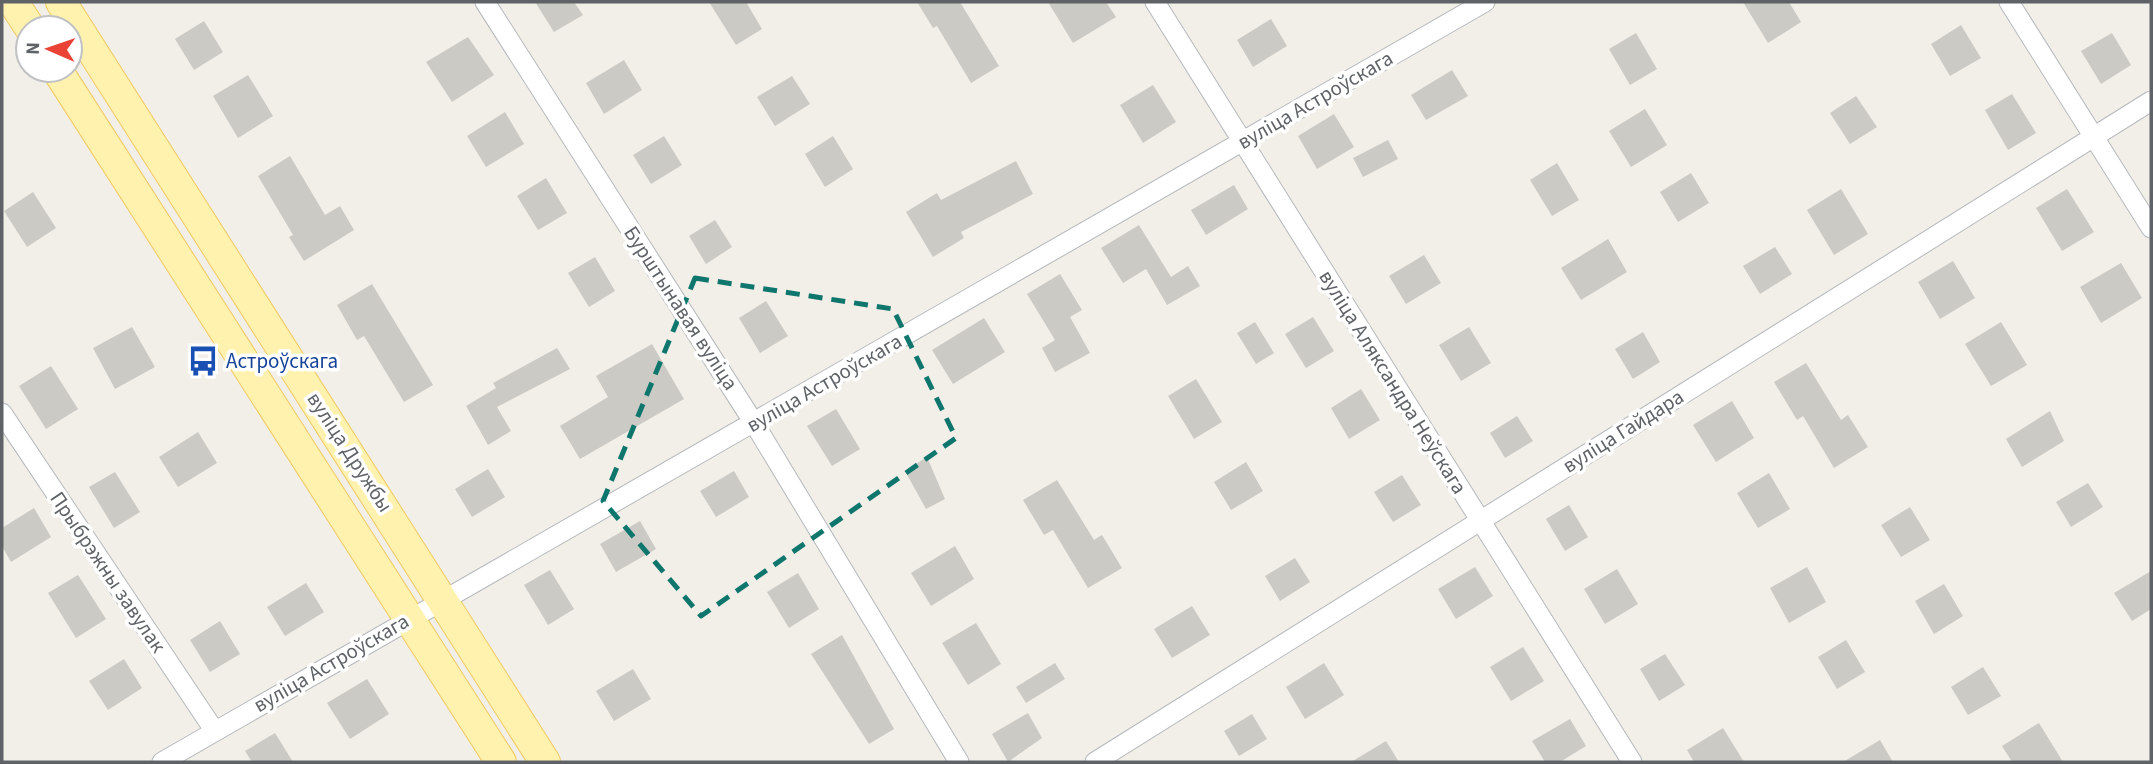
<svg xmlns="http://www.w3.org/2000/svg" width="2153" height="764" viewBox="0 0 2153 764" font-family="'Source Sans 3',sans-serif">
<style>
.building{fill:#cccac5}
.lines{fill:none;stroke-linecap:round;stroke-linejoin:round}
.street-casing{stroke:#b5b8bc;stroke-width:21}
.primary-casing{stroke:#f2c960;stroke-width:32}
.street{stroke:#fff;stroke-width:19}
.primary{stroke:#fff2af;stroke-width:30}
.marked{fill:none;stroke:#0f766e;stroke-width:5;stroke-dasharray:14 9;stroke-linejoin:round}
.labels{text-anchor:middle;stroke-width:7;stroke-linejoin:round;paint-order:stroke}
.street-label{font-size:21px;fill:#5f6368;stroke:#fff}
.transit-label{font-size:21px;fill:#164399;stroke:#fff;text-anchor:start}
</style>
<rect width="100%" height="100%" fill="#f1efe8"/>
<path class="building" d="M535 2H574L583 15 554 32Z
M709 2H746L762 29 736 45Z
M917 2H960L999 66 971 83 937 26 933 28Z
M1048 2H1106L1116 17 1073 43Z
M1743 2H1789L1801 22 1768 43Z
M1271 19 1287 46 1253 67 1237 40Z
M204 21 223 52 194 70 175 39Z
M1961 25 1981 58 1950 76 1931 44Z
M1636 33 1657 69 1630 85 1609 49Z
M2112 33 2131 65 2101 84 2081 51Z
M468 37 494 75 452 102 426 62Z
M624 60 642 90 604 114 586 83Z
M1452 70 1468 96 1426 120 1411 95Z
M248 75 273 116 238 138 213 96Z
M792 76 810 104 775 126 757 97Z
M1153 85 1176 122 1143 143 1120 105Z
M2012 94 2036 133 2008 150 1985 110Z
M1856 96 1877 127 1850 144 1830 113Z
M1645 109 1667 145 1631 167 1609 131Z
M505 112 524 144 486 167 467 136Z
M1334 114 1354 147 1317 169 1298 136Z
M664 136 682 165 651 184 633 155Z
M833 136 853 169 825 187 805 154Z
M1388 140 1398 159 1363 177 1353 158Z
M290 156 325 215 340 206 354 230 304 261 289 237 293 235 258 176Z
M1016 161 1033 194 961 232 964 238 933 257 906 212 937 193 941 200Z
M1557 163 1579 200 1552 216 1530 180Z
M1691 173 1709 203 1678 222 1660 192Z
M546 178 567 213 538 230 517 196Z
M1234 185 1248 209 1206 235 1191 210Z
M1841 189 1868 234 1834 255 1807 210Z
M2067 189 2094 232 2062 251 2036 208Z
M33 192 56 228 27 247 4 211Z
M715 220 732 247 706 264 689 236Z
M1139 225 1171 277 1188 266 1200 286 1167 305 1146 269 1123 283 1101 248Z
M1608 239 1627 272 1581 300 1561 268Z
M1775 247 1792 274 1760 294 1743 266Z
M1424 255 1441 283 1406 304 1389 276Z
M595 257 615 291 589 307 568 273Z
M1953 261 1975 298 1940 319 1918 282Z
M2121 263 2142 298 2101 323 2080 287Z
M1060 274 1082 310 1070 317 1090 353 1055 372 1042 348 1055 340 1027 294Z
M372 284 433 385 404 402 364 336 357 340 337 305Z
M766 301 788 336 760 353 739 318Z
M1313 317 1334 351 1306 368 1285 334Z
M984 318 1005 352 953 384 932 350Z
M1255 322 1274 353 1256 364 1237 333Z
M2001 322 2027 365 1991 386 1965 344Z
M132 327 155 367 115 389 93 348Z
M1469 327 1491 363 1461 381 1439 345Z
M1643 332 1660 362 1633 379 1615 349Z
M652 344 684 399 580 459 560 426 608 397 596 376Z
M557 348 570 369 497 407 511 431 488 445 466 406 496 388 493 383Z
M1806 363 1841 420 1848 415 1868 447 1834 468 1803 416 1797 420 1774 382Z
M51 366 78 409 46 429 19 386Z
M1196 379 1222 422 1194 439 1168 396Z
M1361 389 1380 420 1349 439 1331 408Z
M1732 401 1754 438 1716 462 1693 425Z
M836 409 860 449 832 466 807 426Z
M2050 411 2064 441 2022 467 2006 439Z
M1517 416 1533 441 1505 458 1490 433Z
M198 432 217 463 178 487 159 457Z
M927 457 945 499 926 509 905 471Z
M1246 462 1263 491 1231 510 1214 482Z
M488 469 505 497 472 517 455 489Z
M734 471 749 497 716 517 700 491Z
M115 472 140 512 114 528 89 487Z
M1769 473 1790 509 1758 528 1737 493Z
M1402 475 1421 505 1393 522 1374 492Z
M1057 480 1094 540 1102 535 1122 568 1088 588 1053 530 1044 535 1023 500Z
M2088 483 2103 507 2071 527 2056 502Z
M1569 505 1588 537 1565 551 1546 519Z
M1910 507 1930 540 1901 557 1881 525Z
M34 508 51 537 11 562 2 546V528Z
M640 521 656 549 616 572 600 544Z
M955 546 974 579 931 606 911 573Z
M1295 558 1310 582 1280 601 1265 576Z
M1475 567 1493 596 1456 619 1438 589Z
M1807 567 1826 602 1789 623 1770 588Z
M1617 569 1638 604 1605 624 1584 589Z
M550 570 574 609 548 625 524 585Z
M2151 571V609L2132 621 2114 593Z
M798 573 819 609 789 628 767 592Z
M78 575 106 619 76 638 48 593Z
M306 583 324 612 285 636 267 607Z
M1944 584 1963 616 1934 634 1915 601Z
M1192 606 1210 635 1172 658 1154 629Z
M220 621 240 654 210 672 190 640Z
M976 623 1001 664 968 685 942 643Z
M842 635 894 729 869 744 811 654Z
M1846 640 1865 672 1837 689 1818 657Z
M1523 647 1544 681 1511 701 1490 667Z
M1665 654 1685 685 1659 701 1640 669Z
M124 659 142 688 108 710 89 681Z
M1055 663 1065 679 1026 703 1016 687Z
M1324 663 1344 695 1305 719 1286 687Z
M1983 667 2001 696 1968 715 1951 687Z
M633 669 651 699 614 721 596 691Z
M367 679 389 714 350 739 327 703Z
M1028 713 1042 738 1008 762 992 734Z
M1252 714 1267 739 1239 756 1224 731Z
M1570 719 1586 746 1560 762H1545L1532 741Z
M2039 723 2063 762H2012L2002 746Z
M1723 728 1744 762H1694L1687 750Z
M275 733 293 762H252L245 751Z
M1880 740 1893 762H1843Z
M1386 741 1399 762H1351Z"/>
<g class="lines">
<g class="street-casing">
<path id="street" d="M485 2 754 423 959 762
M1155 2 1632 762
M2009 2 2151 228
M2 413 214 730
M162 762 1485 2
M1095 762 2151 101"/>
</g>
<g class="primary-casing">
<path id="primary" d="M13 2 30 28
M61 2 545 762
M57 70 501 762"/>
</g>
<use href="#street" class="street"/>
<use href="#primary" class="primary"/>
</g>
<path class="marked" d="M695 278 893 309 956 438 701 616 603 501Z"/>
<defs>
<g id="bus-bare" transform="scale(2.415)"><path d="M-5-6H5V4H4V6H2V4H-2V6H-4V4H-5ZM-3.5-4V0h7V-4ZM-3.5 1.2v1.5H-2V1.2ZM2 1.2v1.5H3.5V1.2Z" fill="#1a4fb4" stroke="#fff" stroke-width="2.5" paint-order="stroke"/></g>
</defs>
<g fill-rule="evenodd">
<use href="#bus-bare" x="203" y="361"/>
</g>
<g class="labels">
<g class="street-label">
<text transform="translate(1315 100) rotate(-30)" y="7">вуліца Астроўскага</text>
<text transform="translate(681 308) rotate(57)" y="7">Бурштынавая вуліца</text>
<text transform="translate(1393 382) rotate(58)" y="7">вуліца Аляксандра Неўскага</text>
<text transform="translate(824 383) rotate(-30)" y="7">вуліца Астроўскага</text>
<text transform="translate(1623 431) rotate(-32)" y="7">вуліца Гайдара</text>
<text transform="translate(350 452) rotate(57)" y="7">вуліца Дружбы</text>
<text transform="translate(108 572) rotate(56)" y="7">Прыбрэжны завулак</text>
<text transform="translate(331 663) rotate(-30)" y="7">вуліца Астроўскага</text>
</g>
<g class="transit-label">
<text x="226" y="368">Астроўскага</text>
</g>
</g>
<rect width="2153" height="764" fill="none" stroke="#5f6368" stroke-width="7"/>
<g transform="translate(49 49) rotate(272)"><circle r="33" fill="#ffffff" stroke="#bfc1c3" stroke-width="2"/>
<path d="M0-5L12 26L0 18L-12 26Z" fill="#ea4335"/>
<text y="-10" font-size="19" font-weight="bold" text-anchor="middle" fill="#5f6368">N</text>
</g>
</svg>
